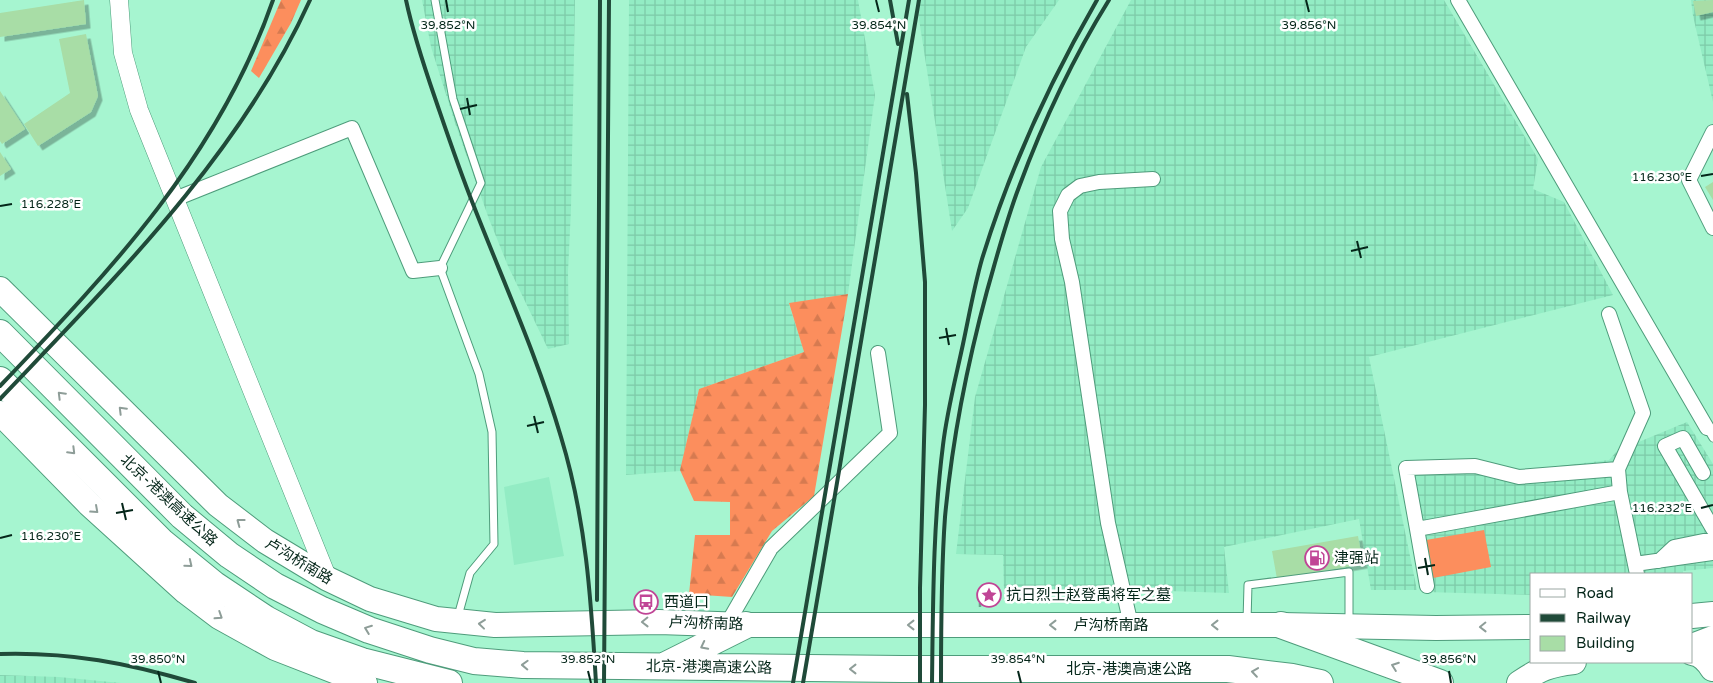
<svg xmlns="http://www.w3.org/2000/svg" width="1713" height="683" viewBox="0 0 1713 683" font-family="'Varela Round','Noto Sans SC',sans-serif">
<style>
.built{fill:#93ecc4}
.industrial{fill:url(#industrial-grid)}
.forest{fill:url(#forest-firs)}
.park{fill:#fc8e5d}
.building{fill:#a8dda6;filter:url(#shadow)}
.lines{fill:none;stroke-linecap:round;stroke-linejoin:round}
.service-casing{stroke:#4e9c7b;stroke-width:9}
.minor-casing{stroke:#4e9c7b;stroke-width:16}
.tertiary-casing{stroke:#4e9c7b;stroke-width:19}
.trunk-casing{stroke:#4e9c7b;stroke-width:26}
.motorway-casing{stroke:#4e9c7b;stroke-width:28}
.path{stroke:#69a78b;stroke-width:2.5;stroke-dasharray:4 2.5;stroke-linecap:butt}
.service{stroke:#fff;stroke-width:7}
.minor{stroke:#fff;stroke-width:14}
.tertiary{stroke:#fff;stroke-width:18}
.trunk{stroke:#fff;stroke-width:24}
.motorway{stroke:#fff;stroke-width:26}
.rail{stroke:#204a39;stroke-width:4}
.oneway{stroke:#8e9d98}
.ticks{fill:none;stroke:#042619;stroke-width:2}
.labels{text-anchor:middle;stroke-width:5;stroke-linejoin:round;paint-order:stroke}
.street-label{font-size:15px;fill:#042619;stroke:#fff}
.poi-label{font-size:15px;fill:#042619;stroke:#fff;text-anchor:start}
.ticks-label{font-size:12px;text-anchor:middle;fill:#042619;stroke:#fff;stroke-width:5;stroke-linejoin:round;paint-order:stroke}
</style>
<defs>
<pattern id="industrial-grid" width="8" height="8" patternUnits="userSpaceOnUse" patternTransform="scale(1.25)"><rect width="8" height="8" fill="#93ecc4"/><path d="M0 4h8M4 0v8" fill="none" stroke="#7dcaa8"/></pattern>
<pattern id="forest-firs" width="22" height="20" patternUnits="userSpaceOnUse" patternTransform="scale(1.25)"><rect width="22" height="20" fill="#fc8e5d"/><path d="M5 1l3.5 6h-7zM16 11l3.5 6h-7z" fill="#d67a50"/></pattern>
<filter id="shadow"><feDropShadow dx="4.5" dy="4.5" stdDeviation="0" flood-color="#0004"/></filter>
</defs>
<rect width="100%" height="100%" fill="#a6f5d0"/>
<path class="built" d="M549 477 564 556 514 565 504 487Z"/>
<path class="industrial" d="M422 0H575L571 209 568 272 569 344 548 349 508 266 489 219 456 126 431 47Z
M629 0H858L875 95 848 294 789 304 804 352 699 389 680 471 626 475Z
M916 0H1059L1026 47 968 208 952 231Z
M1131 0H1444L1538 159 1533 189 1564 202 1613 295 1369 357 1417 590H1371L1359 519 1224 547 1229 593 1137 590 1004 592 1003 555 956 554 975 397 1041 167Z
M1691 0H1713V102L1693 16Z
M1687 422 1713 464V568L1683 571V574H1532V595L1425 592 1408 463 1474 459 1509 469 1526 470 1609 460 1617 451Z
M0 675 59 677 121 683H0Z"/>
<path class="forest" d="M281 0H301L291 23 259 78 251 71Z
M848 294 814 496 772 531 732 597 689 594 695 535H730V502L694 501 680 470 699 389 804 352 789 303Z"/>
<path class="park" d="M1484 530 1491 567 1433 578 1426 540Z"/>
<path class="building" d="M84 0 86 24 0 37V13Z
M1713 0V12L1696 16 1693 1Z
M86 34 98 96 91 112 38 146 24 124 70 93 59 39Z
M0 91 25 129 2 144 0 141Z
M0 152 11 169 0 176Z
M1713 182V200L1705 187Z
M1358 536 1363 564 1277 579 1272 551Z"/>
<g class="lines">
<g class="service-casing">
<path id="service" d="M435 0 453 99 481 183 440 268 479 374 492 432 494 544 470 573 458 616
M1707 428 1713 438
M1247 621 1248 585 1349 572V623"/>
</g>
<g class="minor-casing">
<path id="minor" d="M1458 0 1707 428
M1713 132 1689 180 1713 228
M175 199 352 128 413 271 440 268
M1609 314 1643 413 1618 469
M1703 473 1683 438 1665 446 1713 529
M1417 529 1406 468 1475 466 1519 477 1618 469 1620 492
M1659 561 1674 547 1713 539
M1635 564 1713 553
M1427 586 1417 529 1620 492 1637 574
M727 624 771 548 890 433 878 353
M1131 625 1108 523 1072 282 1062 239 1060 211 1068 195 1080 186 1099 182 1153 179"/>
</g>
<g class="tertiary-casing">
<path id="tertiary" d="M119 0 123 53 139 110 328 579"/>
</g>
<g class="trunk-casing">
<path id="trunk" d="M0 289 218 505 265 541 328 579 370 599 436 619 495 625 659 622 746 625H1281L1436 628 1532 627
M0 413 89 504 186 592 219 617 275 648 365 683
M1692 616 1713 614
M1692 646 1713 638
M1519 683C1540 669 1548 665 1574 662"/>
</g>
<g class="motorway-casing">
<path id="motorway" d="M0 333 182 516 229 555 275 586 322 610 369 630 430 650 474 661 523 665 902 669H1228L1292 677 1320 683
M0 380 161 541 215 585 266 619 311 643 362 661 449 683
M1281 625 1440 683
M1692 652C1701 653 1708 660 1713 668
M666 665 746 625"/>
</g>
<path class="path" d="M980 607V595L995 596V608"/>
<use href="#service" class="service"/>
<use href="#minor" class="minor"/>
<use href="#tertiary" class="tertiary"/>
<use href="#trunk" class="trunk"/>
<use href="#motorway" class="motorway"/>
<path class="rail" d="M406 0C413 33 424 66 435 98 447 133 459 169 473 204 503 281 538 358 561 437 586 519 591 598 596 683
M890 0 898 44
M907 94 916 173 925 282V405L920 588V683
M0 386C112 269 219 156 273 0
M0 399C115 278 240 155 310 0
M597 600 600 0
M0 654C70 652 128 663 195 683
M604 683 609 0
M793 683 909 0
M803 683 919 0
M932 683C933 603 933 524 943 445 947 411 956 377 963 344 969 316 974 287 982 259 1010 168 1049 83 1097 0
M941 683C941 628 941 572 945 517 952 441 967 365 987 291 997 256 1006 221 1019 187 1043 122 1073 58 1109 0"/>
</g>
<defs><path id="oneway-chevron" d="M-2-3.5L2.5 0L-2 3.5" fill="none" stroke-width="1.6" stroke-linecap="round" stroke-linejoin="round" transform="scale(1.25)"/></defs>
<g class="oneway">
<use href="#oneway-chevron" transform="translate(61 395) rotate(-135)"/>
<use href="#oneway-chevron" transform="translate(122 410) rotate(-135)"/>
<use href="#oneway-chevron" transform="translate(72 451) rotate(45)"/>
<use href="#oneway-chevron" transform="translate(95 510) rotate(42)"/>
<use href="#oneway-chevron" transform="translate(240 522) rotate(-143)"/>
<use href="#oneway-chevron" transform="translate(189 564) rotate(39)"/>
<use href="#oneway-chevron" transform="translate(219 616) rotate(33)"/>
<use href="#oneway-chevron" transform="translate(645 622) rotate(179)"/>
<use href="#oneway-chevron" transform="translate(482 624) rotate(-174)"/>
<use href="#oneway-chevron" transform="translate(911 625) rotate(-180)"/>
<use href="#oneway-chevron" transform="translate(1053 625) rotate(180)"/>
<use href="#oneway-chevron" transform="translate(1215 625) rotate(180)"/>
<use href="#oneway-chevron" transform="translate(1483 627) rotate(179)"/>
<use href="#oneway-chevron" transform="translate(368 629) rotate(-159)"/>
<use href="#oneway-chevron" transform="translate(704 646) rotate(153)"/>
<use href="#oneway-chevron" transform="translate(525 665) rotate(-178)"/>
<use href="#oneway-chevron" transform="translate(1395 666) rotate(-160)"/>
<use href="#oneway-chevron" transform="translate(853 669) rotate(-180)"/>
<use href="#oneway-chevron" transform="translate(1255 672) rotate(-172)"/>
</g>
<path class="ticks" d="M446 0 448 12M876 0 879 12M1306 0 1309 12M467 98 470 115M460 109 477 105M1701 176 1713 174M0 206 12 204M1357 241 1361 258M1351 251 1368 247M946 328 949 345M939 338 956 335M534 416 538 433M527 426 544 422M122 503 126 520M1701 508 1713 505M116 513 133 510M0 538 12 535M1425 558 1428 575M1418 568 1435 565M158 671 161 683M588 671 591 683M1018 671 1021 683M1449 671 1451 683"/>
<defs>
<g id="fuel-ring" transform="scale(1.25)"><circle r="9.5" fill="#fff" stroke="#c04596" stroke-width="1.5"/><path d="M-5.5-6h7V0h2V4h1.3V-2.5L3-4.5l.8-.8L6-3V5H2.5V1h-1V6h-7ZM-4.2-4.7v3.2H.2V-4.7Z" fill="#c04596"/></g>
<g id="sight-ring" transform="scale(1.25)"><circle r="9.5" fill="#fff" stroke="#c04596" stroke-width="1.5"/><path d="M0-6L1.8-2.2L6-1.7L2.9 1.2L3.7 5.4L0 3.3L-3.7 5.4L-2.9 1.2L-6-1.7L-1.8-2.2Z" fill="#c04596"/></g>
<g id="bus-ring" transform="scale(1.25)"><circle r="9.5" fill="#fff" stroke="#c04596" stroke-width="1.5"/><path d="M-5-6H5V4H4V6H2V4H-2V6H-4V4H-5ZM-3.5-4V0h7V-4ZM-3.5 1.2v1.5H-2V1.2ZM2 1.2v1.5H3.5V1.2Z" fill="#c04596"/></g>
</defs>
<g fill-rule="evenodd">
<use href="#fuel-ring" x="1317" y="558"/>
<use href="#sight-ring" x="989" y="595"/>
<use href="#bus-ring" x="646" y="602"/>
</g>
<g class="labels">
<g class="street-label">
<text transform="translate(169 500) rotate(43)" y="5">北京-港澳高速公路</text>
<text transform="translate(299 561) rotate(31)" y="5">卢沟桥南路</text>
<text transform="translate(706 623) rotate(2)" y="5">卢沟桥南路</text>
<text x="1111" y="630">卢沟桥南路</text>
<text transform="translate(709 667) rotate(1)" y="5">北京-港澳高速公路</text>
<text x="1129" y="674">北京-港澳高速公路</text>
</g>
<g class="poi-label">
<text x="1334" y="563">津强站</text>
<text x="1006" y="600">抗日烈士赵登禹将军之墓</text>
<text x="664" y="607">西道口</text>
</g>
</g>
<g class="ticks-label">
<text x="448" y="29">39.852°N</text>
<text x="879" y="29">39.854°N</text>
<text x="1309" y="29">39.856°N</text>
<text x="1662" y="181">116.230°E</text>
<text x="51" y="208">116.228°E</text>
<text x="1662" y="512">116.232°E</text>
<text x="51" y="540">116.230°E</text>
<text x="158" y="663">39.850°N</text>
<text x="588" y="663">39.852°N</text>
<text x="1018" y="663">39.854°N</text>
<text x="1449" y="663">39.856°N</text>
</g>
<rect x="1530" y="573" width="162" height="90" fill="#ffffff" stroke="#9ba8a3"/>
<rect x="1540" y="589" width="25" height="8" fill="#ffffff" stroke="#9ba8a3"/>
<text x="1576" y="598" font-size="15" fill="#042619">Road</text>
<rect x="1540" y="614" width="25" height="8" fill="#204a39" stroke="#9ba8a3"/>
<text x="1576" y="623" font-size="15" fill="#042619">Railway</text>
<rect x="1540" y="636" width="25" height="15" fill="#a8dda6" stroke="#9ba8a3"/>
<text x="1576" y="648" font-size="15" fill="#042619">Building</text>
</svg>
